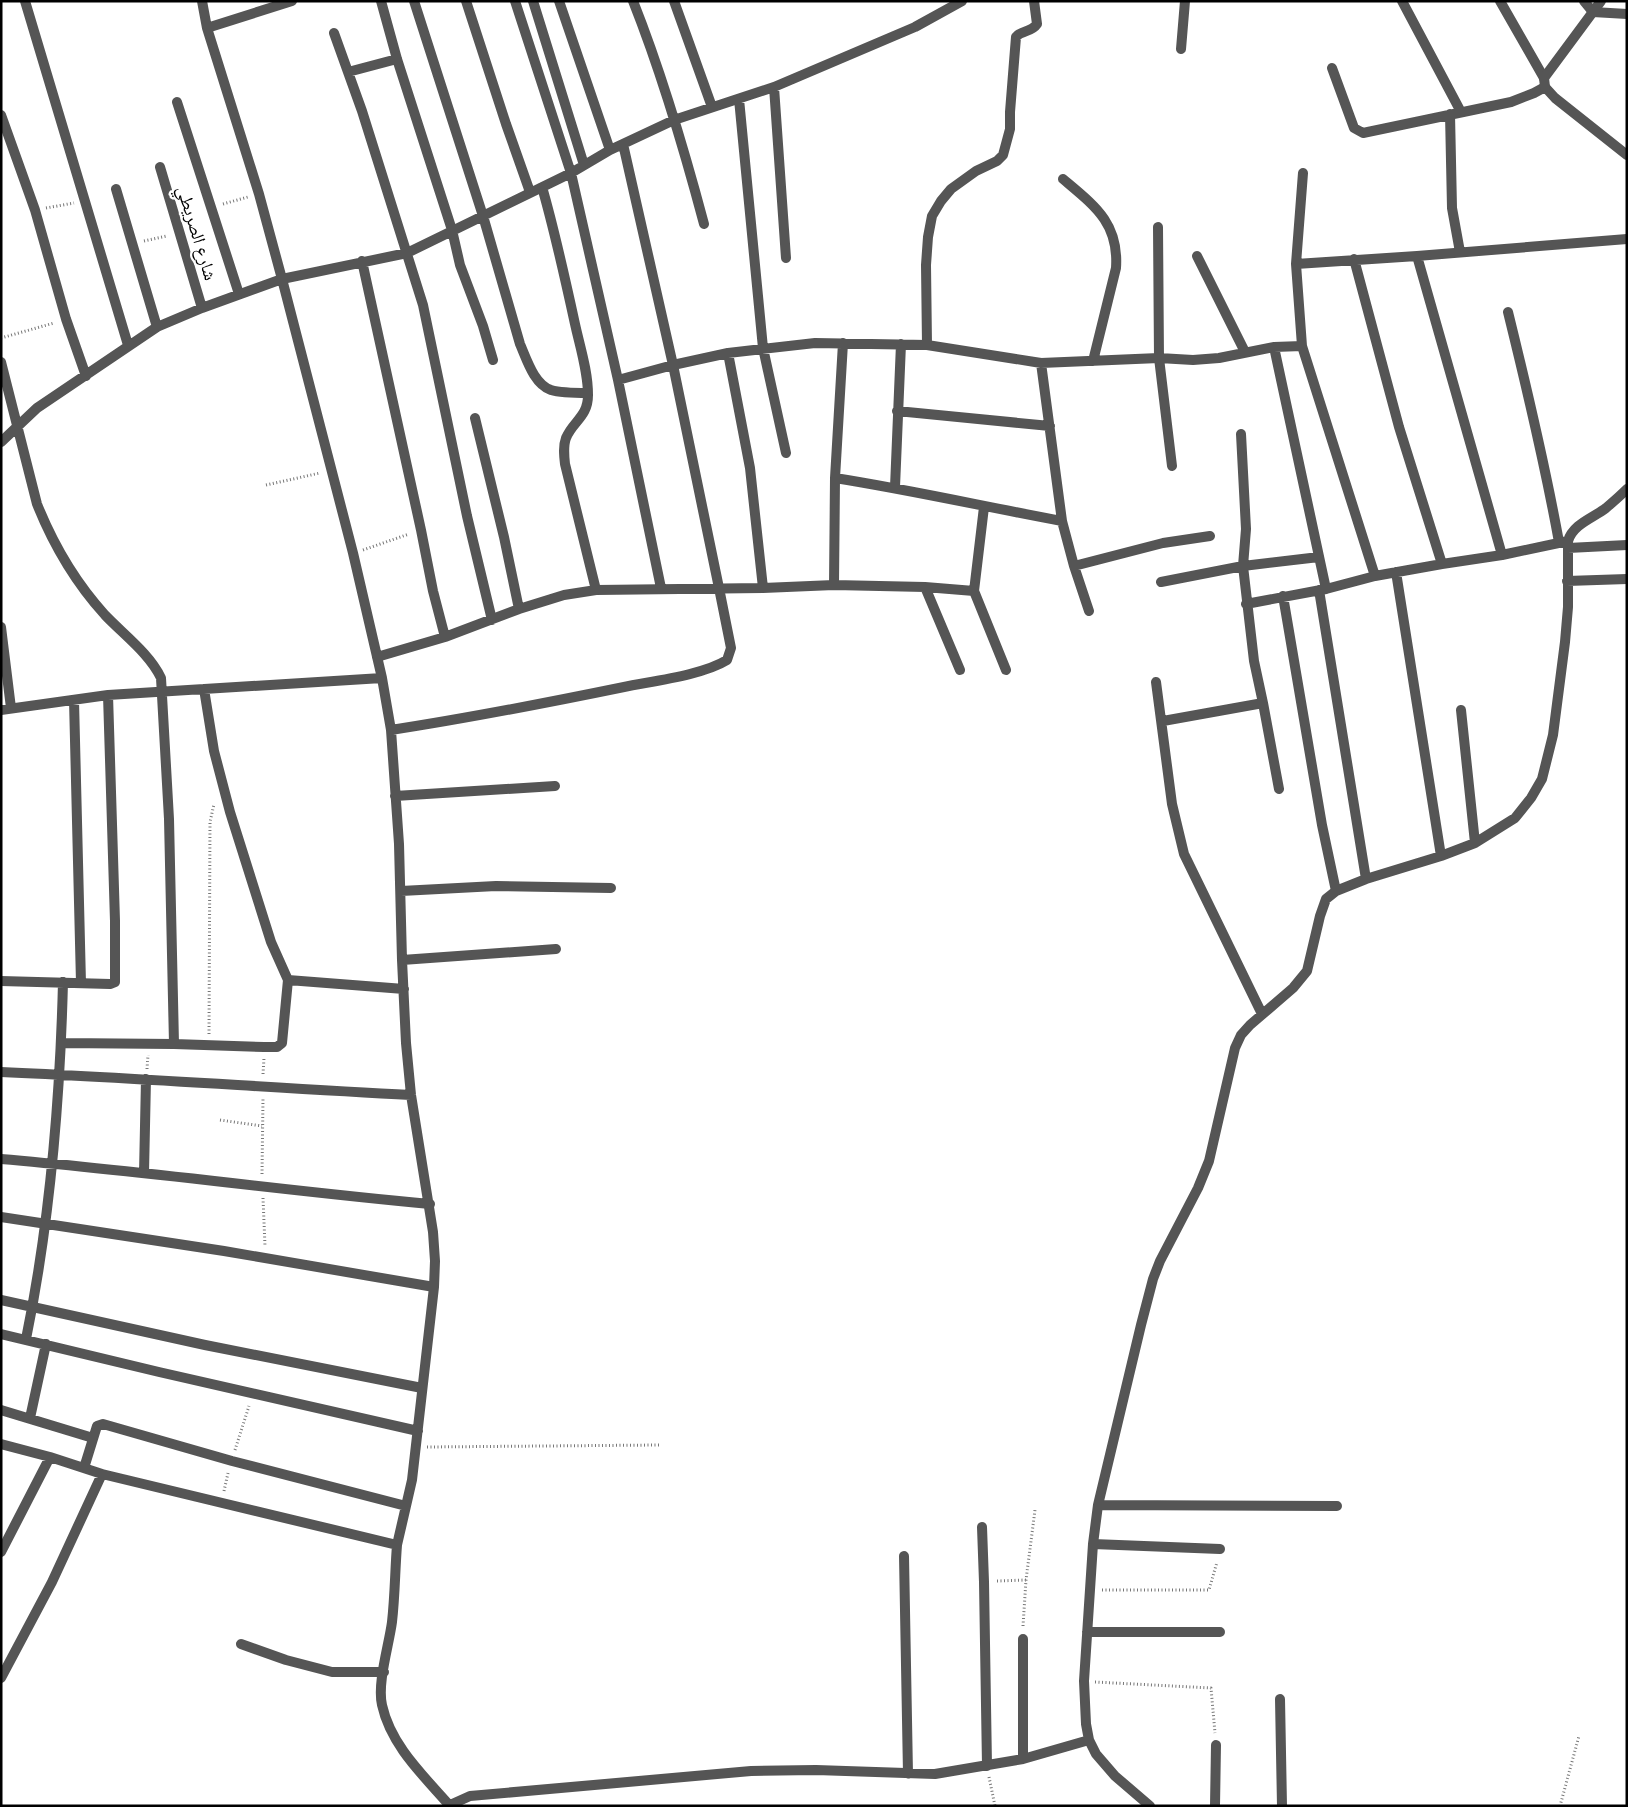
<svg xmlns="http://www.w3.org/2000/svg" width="1628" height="1807" viewBox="0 0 1628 1807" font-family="'Public Sans','Noto Naskh Arabic',sans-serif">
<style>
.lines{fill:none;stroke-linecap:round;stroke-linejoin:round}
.path{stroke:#777;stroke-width:3;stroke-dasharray:1 2.5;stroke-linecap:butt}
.minor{stroke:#555;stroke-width:10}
.tertiary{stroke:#555;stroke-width:10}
.labels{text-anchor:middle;stroke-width:4.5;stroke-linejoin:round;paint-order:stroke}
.street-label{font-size:18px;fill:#000;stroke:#fff}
</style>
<rect width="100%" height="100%" fill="#fff"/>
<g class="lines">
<path class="path" d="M223 204 248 197
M46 208 74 203
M144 241 167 236
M1 338 54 323
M266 485 320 473
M363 550 409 534
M209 1034 210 822 214 804
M147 1069 148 1055
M263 1074 264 1058
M220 1120 262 1126
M262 1174 263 1098
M263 1198 265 1246
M427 1447 659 1445
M235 1450 249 1406
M224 1491 228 1473
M997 1581 1026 1580
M1102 1590H1209L1217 1562
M1023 1626 1026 1580 1035 1510
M1095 1682 1211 1688 1215 1733
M989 1777 995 1806
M1560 1806 1579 1736"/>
<path class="minor" d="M25 1 128 345
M381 1 397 59 452 230 460 265 483 326 493 360
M414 1 483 216 520 344C527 360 534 384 551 390 561 393 578 393 588 393
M466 1 506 124 530 192
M515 1 571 173 618 380 661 588
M533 1 584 165
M559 1 610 150
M633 1C662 74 684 149 704 224
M674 1 712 107
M1402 1 1461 112
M1500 1 1544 78
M1584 1 1593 12 1627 14
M207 28 292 1
M334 33 362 111 423 305 467 516 492 620
M1181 49 1185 1
M1332 68 1354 128 1363 133 1511 102 1534 93 1545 87 1555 98 1627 155
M348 72 397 59
M774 87 786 258
M739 99 763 348 786 453
M177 102 239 294
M1450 114 1452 208 1460 252
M1 115 35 210 66 319 86 376
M160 167 202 308
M1303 173 1296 264 1302 346 1375 576
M1063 179C1095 206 1119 223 1116 268L1093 361
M542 187C555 232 565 278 575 324 580 347 588 371 588 395 588 417 573 421 566 438 563 446 564 455 565 464L596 590
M116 189 157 327
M1158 227 1159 358 1172 466
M1197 256 1245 352
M1417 256 1502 555
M1354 259 1399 427 1442 564 1502 555 1568 541
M362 261 421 530 433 591 445 637
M1296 264 1417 256 1627 239
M1508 312C1527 389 1545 465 1559 542
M927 345 926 265 928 237 932 216 941 201 951 189 976 171 997 161 1003 155 1010 129V112L1016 37C1021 30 1031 33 1037 24L1034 1
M1274 347 1326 589
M728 353 750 468 763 588
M1 362 37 504C53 544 76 583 105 615 123 634 150 654 161 678L169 819 174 1044
M1041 363 1062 521 1074 566 1089 611
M618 380 673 365 728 353 815 343 927 345 1041 363 1159 358 1193 360 1219 358 1274 347 1302 346
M897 411 1050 426
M475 418 504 537 519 609
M1241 434 1246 529 1243 566 1254 661 1263 703
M1 442 37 408 157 327 202 308 282 279 407 253 571 173 610 150 674 120 774 87 915 27 962 1
M835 478C911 490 986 507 1062 521
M895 487 901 344
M984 507 974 591 1006 670
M1568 548 1627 545
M1074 566 1163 543 1210 536
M1396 572 1441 856
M1567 581 1627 579
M1161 582 1243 566 1319 557
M834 585 835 478 843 343
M925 587 960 670
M1319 590 1366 879
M1283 596 1322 825 1336 891
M1246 604 1326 589 1375 576 1442 564
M1 627 11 708
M377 657 445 637 519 609 564 595 596 590 763 588 834 585 925 587 974 591
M1156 682 1172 804 1184 854 1262 1014
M74 700 81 983
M1 710 108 695 382 678
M1461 710 1475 843
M1163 721 1263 703 1279 789
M391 730C469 718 546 703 624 687 653 681 703 675 727 660L731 648 719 588 673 365 623 144
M395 796 555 786
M401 891 496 886 611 888
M402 960 556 949
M288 980 404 989
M1 981 110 984 115 982V921L108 695
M61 1043 174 1044 264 1047H277L282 1043 288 980 271 942 230 812 214 751 204 689
M1 1072C138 1078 275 1088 411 1095
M1 1159C144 1171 287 1191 430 1204
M144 1173 146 1079
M1 1217 224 1251 434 1287
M1 1300 205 1345 422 1388
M1 1334 159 1372 418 1431
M26 1339C50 1222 60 1102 63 982
M1 1410 93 1438
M30 1418 46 1344
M1 1444 50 1457 102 1474 52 1582 1 1678
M84 1468 97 1426 103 1424 232 1461 406 1506
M102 1474 397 1545 412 1480 434 1287 435 1261 433 1232 411 1095 406 1043 402 960 399 844 391 730 382 678 353 553 282 279 259 194 207 28 202 1
M1098 1505 1337 1506
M982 1527 984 1582 987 1766
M1093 1544 1220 1549
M397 1545C395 1570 395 1596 392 1622 389 1645 377 1683 382 1705 391 1746 424 1776 450 1806
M1 1552 50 1457
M904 1556 908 1774
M1087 1632H1220
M241 1644 286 1660 332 1672H384
M1280 1699 1282 1806
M1023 1759 1089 1740
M450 1805 470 1796 751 1771 816 1770 935 1774 1023 1759V1639
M1150 1806 1115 1776 1096 1754 1089 1740 1086 1724 1084 1681 1093 1544 1098 1505 1141 1325 1153 1279 1160 1261 1198 1188 1209 1161 1235 1048 1241 1035 1250 1025 1293 988 1307 971 1320 916 1326 899 1336 891 1366 879 1441 856 1475 843 1515 818 1531 798 1542 779 1553 735 1565 642 1568 607V541C1573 524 1593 518 1606 508 1613 502 1620 496 1627 489
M1215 1806 1216 1745"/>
<path class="tertiary" d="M1545 87 1544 78 1601 1"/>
</g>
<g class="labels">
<g class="street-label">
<text transform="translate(197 233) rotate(73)" y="6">شارع الصريطي</text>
</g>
</g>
<rect width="1628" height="1807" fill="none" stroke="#000000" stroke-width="5"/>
</svg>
